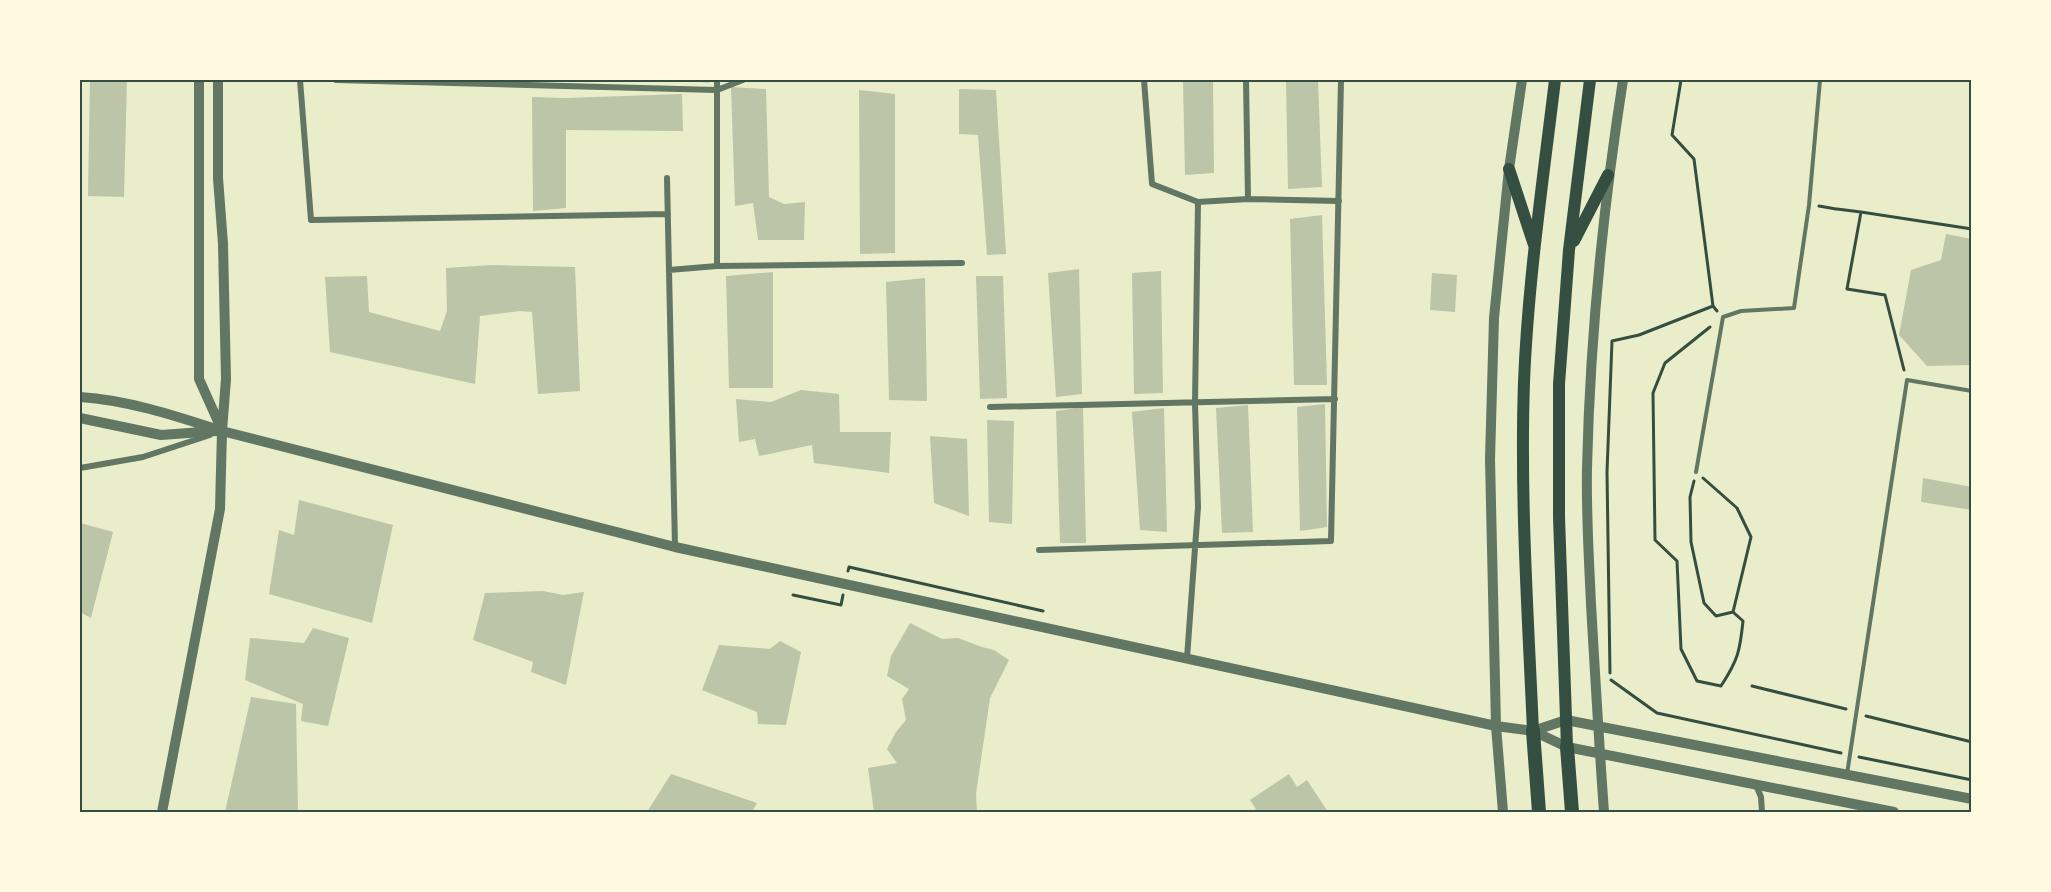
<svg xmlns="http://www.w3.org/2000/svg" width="2051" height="892" viewBox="0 0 2051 892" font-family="Signika,sans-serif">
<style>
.building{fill:#bcc5a7}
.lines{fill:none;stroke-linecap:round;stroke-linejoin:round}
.path{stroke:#344e41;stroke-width:3}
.service{stroke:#617663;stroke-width:4}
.minor{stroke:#617663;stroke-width:6}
.tertiary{stroke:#617663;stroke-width:10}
.primary{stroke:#344e41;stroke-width:12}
.trunk{stroke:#344e41;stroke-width:14}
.neatline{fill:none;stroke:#344e41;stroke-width:2}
</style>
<rect width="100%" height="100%" fill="#e9edc9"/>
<path class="building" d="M90 80H127L124 197 88 196Z
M693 80H709V83L693 81Z
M1183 80H1213L1214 173 1185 175Z
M1286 80H1318L1322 187 1288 189Z
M731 87 766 89 769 197 784 204 805 202 804 240H758L753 203 735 206Z
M959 89 996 90 1006 254 987 255 978 135 959 134Z
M859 90 895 94V253L860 254Z
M682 94 683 131 566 130V208L533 211 532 97 565 98Z
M1322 215 1327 385H1294L1290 219Z
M1946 234 1972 239V365L1927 366 1899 335 1911 270 1941 260Z
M492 265 575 267 580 391 538 394 532 312 520 311 480 316 475 384 330 352 325 277 367 276 369 312 440 331 447 311 446 268Z
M1079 269 1082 394 1056 397 1048 273Z
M1161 271 1163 393 1134 394 1132 273Z
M773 272V388H729L726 276Z
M1432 273 1457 275 1455 312 1430 310Z
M976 276H1003L1007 398 980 399Z
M925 278 927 401 889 400 886 282Z
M801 390 839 394 840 432H891L889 473 814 463 812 445 759 456 755 439 739 442 736 399 771 402Z
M1325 404 1327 527 1300 531 1297 407Z
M1248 405 1253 532 1222 533 1216 408Z
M1083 407 1086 543H1060L1056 411Z
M1164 408 1167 532 1140 530 1132 412Z
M987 420 1014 421 1012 524 989 522Z
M930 436 967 439 969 516 934 503Z
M1923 478 1972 487V510L1921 502Z
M299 500 393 525 372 623 269 594 279 530 294 535Z
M80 523 113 532 91 618 80 612Z
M543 591 563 595 584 592 566 685 531 672 533 662 473 640 485 593Z
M910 623 942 639 958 638 982 647 994 650 1009 660 990 698 976 794 977 812H874L868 768 897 763 887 749 896 732 906 720 902 699 909 689 887 676 891 656Z
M313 628 349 638 328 726 301 721 303 704 245 680 250 638 304 643Z
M780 641 801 652 786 725 758 724 757 712 702 690 719 645 770 649Z
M251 697 296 704 298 812H225Z
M671 774 757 803 752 812H647Z
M1289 774 1297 787 1307 780 1328 812H1250L1256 809 1250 800Z"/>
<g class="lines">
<path class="path" d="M1681 80 1672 135 1694 159 1713 306 1717 311
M1819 206 1836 209
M1837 209 1861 212 1847 289 1885 295 1904 370
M1861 212 1972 229
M1703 478 1737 508 1751 537 1733 612 1743 621C1740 651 1738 660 1721 686L1697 681 1681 649 1677 561 1655 540 1653 393 1665 363 1710 327
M1694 481 1690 497 1691 542 1704 603 1716 616 1733 612
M848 571 849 567 1043 611
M793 595 841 605 843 595
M1610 673 1607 472 1612 341 1639 335 1713 306
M1611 680 1657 713 1841 753
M1752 686 1846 709
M1866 716 1972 742
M1859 757 1972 780"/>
<path class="service" d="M1696 472 1723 317 1741 311 1794 308 1809 205 1820 80
M1847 774 1907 380 1972 391"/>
<path class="minor" d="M300 80 311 220 668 214
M336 80 717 90 743 80
M1144 80 1152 184 1198 202
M667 178 675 547
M1248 199 1339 201
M717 266 962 263
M669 270 717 266V80
M990 407 1335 399
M80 468 143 457 210 435
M1039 550 1331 541 1341 80
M1187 658 1198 507 1195 403 1198 202 1248 199 1246 80
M1756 785 1761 797 1762 812"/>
<path class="tertiary" d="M199 80V379L221 428
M80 397C128 400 176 416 222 431L675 547 1496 726 1533 731 1567 747 1894 812
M80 418 161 435 216 431
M1533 731 1566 720 1972 799
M162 812 220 509 222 431 226 379 223 244 218 178V80
M1503 812 1496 726 1490 459 1494 318 1509 169 1522 80
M1604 812C1599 743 1595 674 1591 604 1589 559 1586 513 1587 468 1590 338 1603 208 1623 80"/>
<path class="primary" d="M1509 169 1534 245
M1574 241 1608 175
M1533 731C1528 615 1520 498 1524 382 1528 281 1543 180 1555 80
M1567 747 1559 517V384L1569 250 1590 80"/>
<path class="trunk" d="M1533 731 1539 812
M1567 747 1572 812"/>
</g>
<rect width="2051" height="892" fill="none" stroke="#fefae0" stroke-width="162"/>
<rect x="81" y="81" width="1889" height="730" class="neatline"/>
</svg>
